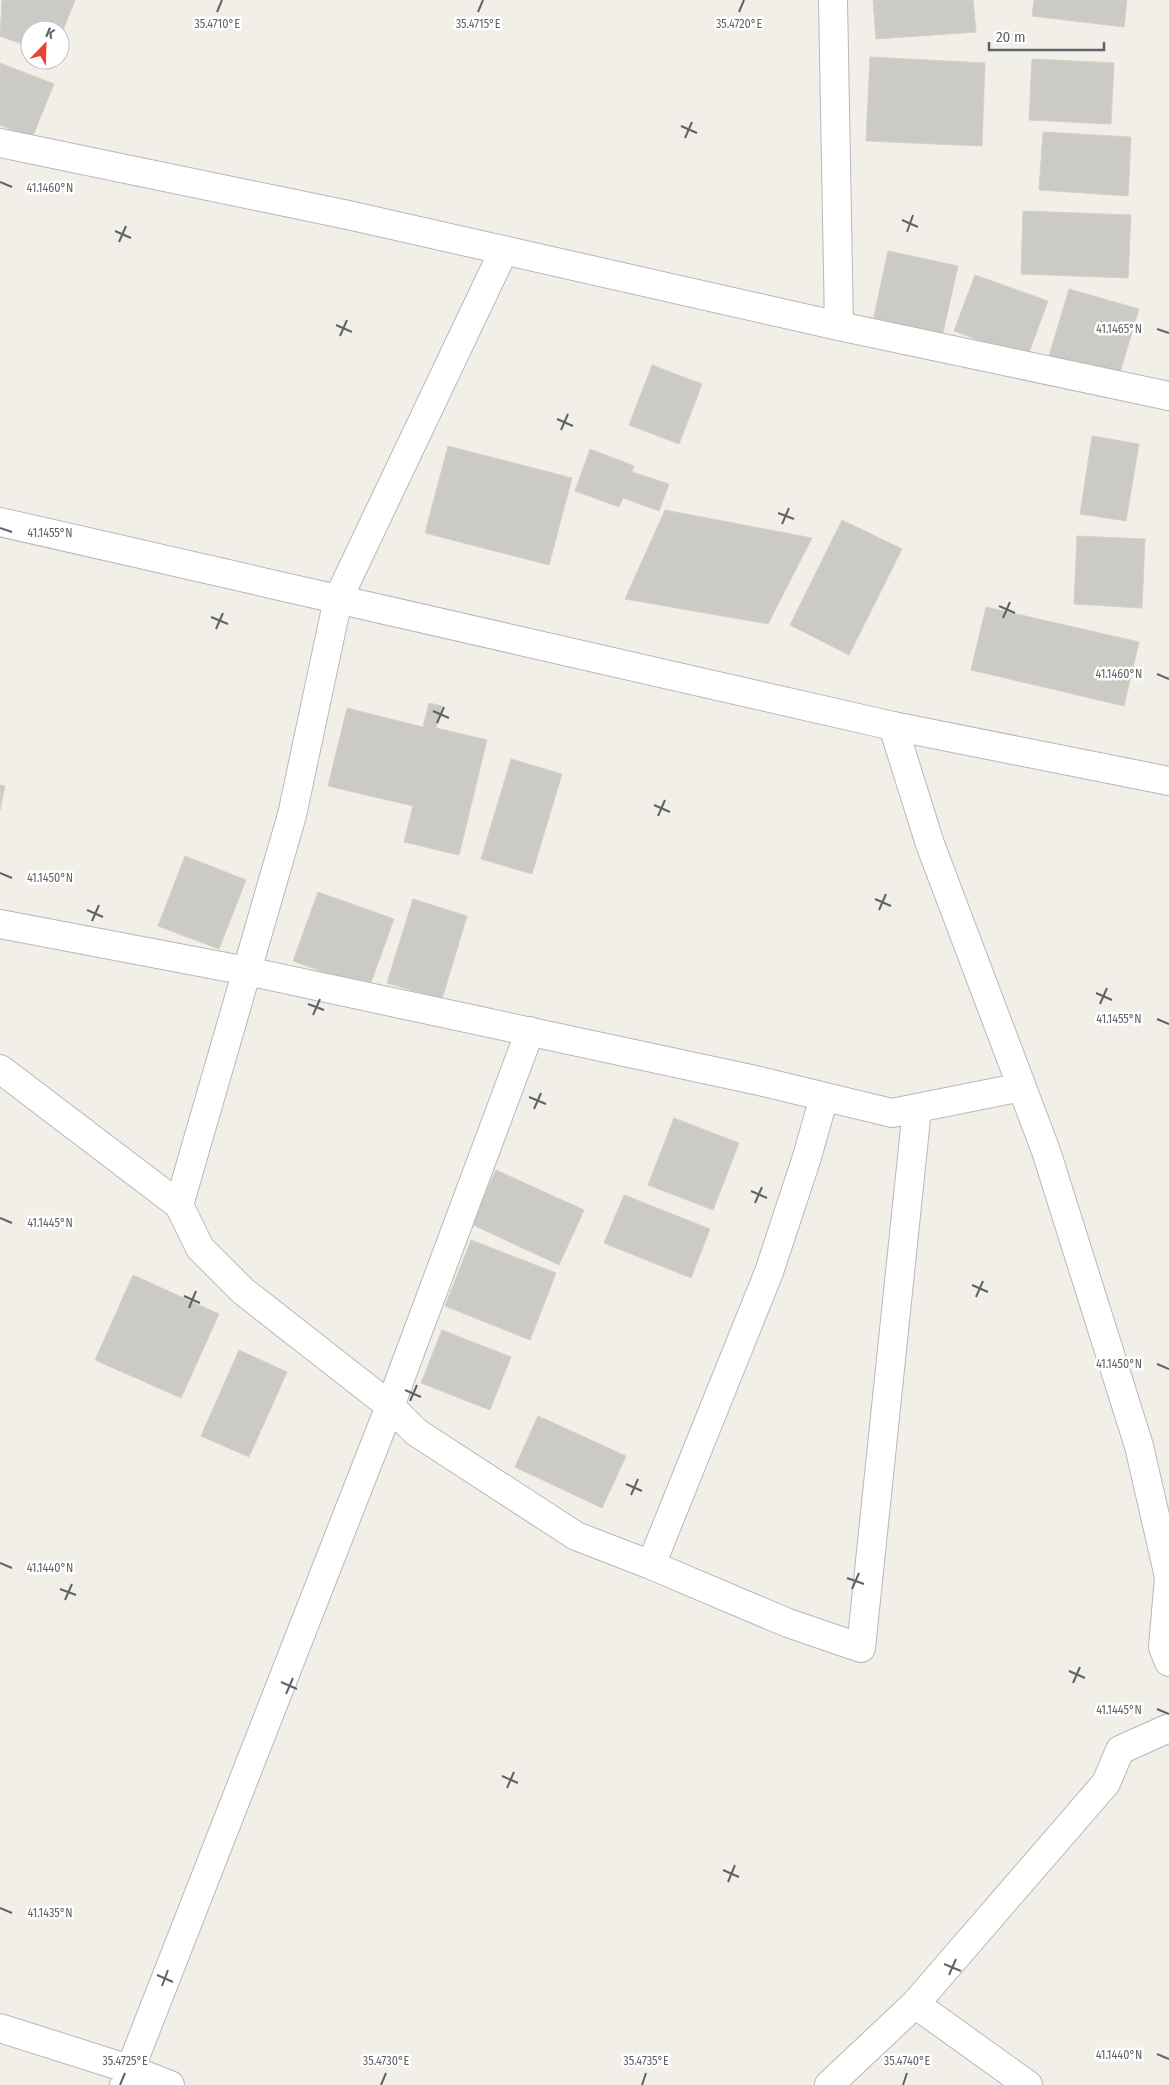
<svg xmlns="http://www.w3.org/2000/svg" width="1169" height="2085" viewBox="0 0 1169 2085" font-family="'Fira Sans Condensed',sans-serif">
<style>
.building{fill:#cccac5;stroke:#d6d1c6}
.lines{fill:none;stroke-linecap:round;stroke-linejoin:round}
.minor-casing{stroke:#b5b8bc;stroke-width:30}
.tertiary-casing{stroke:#b5b8bc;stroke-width:30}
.minor{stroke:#fff;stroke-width:28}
.tertiary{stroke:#fff;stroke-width:28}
.ticks{fill:none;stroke:#5f6368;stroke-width:2}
.ticks-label{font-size:12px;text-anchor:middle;fill:#5f6368;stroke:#fff;stroke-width:5;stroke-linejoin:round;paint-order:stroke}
</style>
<rect width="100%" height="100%" fill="#f1efe8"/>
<path class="building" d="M2 0H75L60 38V30H30V47L0 36Z
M873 0H973L976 32 876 39Z
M1034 0H1127L1124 27 1032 16Z
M870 57 985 63 982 146 866 141Z
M1032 59 1114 63 1111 124 1029 120Z
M0 63 54 84 32 138 0 125Z
M1043 132 1131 137 1128 196 1039 190Z
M1023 211 1131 215 1128 278 1021 274Z
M888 251 958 266 942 337 873 321Z
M975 275 1048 301 1027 358 954 331Z
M1069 289 1139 309 1119 376 1049 356Z
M652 365 702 384 679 444 629 425Z
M1092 436 1139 444 1126 521 1080 514Z
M448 446 572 478 549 565 425 533Z
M590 449 634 466 632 472 669 484 659 511 623 498 619 507 575 491Z
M665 510 812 538 768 624 625 599Z
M842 520 902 549 849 655 790 625Z
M1077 536 1145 539 1142 608 1074 604Z
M986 607 1139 642 1124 706 971 670Z
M429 703 442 706 436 728 487 740 459 855 404 842 413 806 328 786 347 708 423 727Z
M511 759 562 774 532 874 481 859Z
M0 785 5 786 0 810Z
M185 856 246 880 219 949 158 926Z
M318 892 394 919 369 988 293 961Z
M413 899 467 916 442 999 387 983Z
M674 1118 739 1143 713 1210 648 1185Z
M496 1170 584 1210 559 1265 471 1224Z
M624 1195 710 1229 691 1278 604 1243Z
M471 1240 556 1273 530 1340 445 1306Z
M133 1275 219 1314 181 1398 95 1360Z
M442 1330 511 1357 490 1410 421 1383Z
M239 1350 287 1372 249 1457 201 1436Z
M538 1416 626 1456 602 1508 515 1467Z"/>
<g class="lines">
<g class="minor-casing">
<path id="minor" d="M833 0 839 326
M0 143 348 215 839 326 1169 396
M893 726 930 844 1046 1151 1139 1446 1169 1577 1163 1647 1169 1662
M0 924 247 971 755 1080 892 1113 1022 1087
M0 1069 179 1205 200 1248 243 1291 390 1406 416 1432 576 1536 651 1565 788 1623 861 1648 917 1109
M179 1205 292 815 338 599 504 250
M651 1565 769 1272 807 1157 824 1097
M915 2004 1028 2085
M0 2028 129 2069 170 2085
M124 2085 390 1406 530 1031
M829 2085 915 2004 1106 1783 1120 1750 1169 1728"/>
</g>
<g class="tertiary-casing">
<path id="tertiary" d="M0 522 893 726 1169 781"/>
</g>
<use href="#minor" class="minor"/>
<use href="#tertiary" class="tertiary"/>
</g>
<path class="ticks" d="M217 12 222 0M478 12 483 0M739 12 744 0M681 126 697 133M685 138 692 122M0 182 12 187M902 220 918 227M115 231 131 238M907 232 913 215M119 242 126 226M336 325 352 332M1157 329 1169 333M340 336 347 320M557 419 573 426M561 430 568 414M778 513 794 519M782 524 789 508M0 528 12 532M999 606 1015 613M211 617 228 624M1003 618 1010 602M216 629 223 613M1157 674 1169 679M433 711 449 718M437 723 444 707M654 805 670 812M658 816 665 800M0 873 12 878M875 899 891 906M87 910 103 917M879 910 886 894M92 921 99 905M1096 993 1112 1000M308 1004 324 1010M1100 1004 1107 988M313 1015 320 999M1157 1019 1169 1024M529 1097 546 1104M534 1109 541 1093M751 1191 767 1198M755 1203 762 1187M0 1218 12 1223M972 1285 988 1292M184 1296 200 1303M976 1297 983 1281M189 1308 196 1291M1157 1364 1169 1369M405 1390 421 1397M410 1401 417 1385M626 1484 642 1491M631 1495 638 1479M0 1563 12 1568M847 1578 864 1584M60 1589 76 1595M852 1589 859 1573M65 1600 72 1584M1069 1671 1085 1678M281 1682 297 1689M1073 1683 1080 1667M286 1694 293 1678M1157 1709 1169 1714M502 1776 518 1783M507 1788 514 1772M723 1870 739 1877M728 1882 735 1865M0 1908 12 1913M944 1964 961 1971M157 1975 173 1982M949 1975 956 1959M162 1986 168 1970M1157 2054 1169 2059M120 2085 125 2073M381 2085 386 2073M642 2085 646 2073M903 2085 907 2073"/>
<g class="ticks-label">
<text x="217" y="28">35.4710°E</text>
<text x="478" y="28">35.4715°E</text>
<text x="739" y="28">35.4720°E</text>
<text x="50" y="192">41.1460°N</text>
<text x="1119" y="333">41.1465°N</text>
<text x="50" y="537">41.1455°N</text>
<text x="1119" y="678">41.1460°N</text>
<text x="50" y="882">41.1450°N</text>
<text x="1119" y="1023">41.1455°N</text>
<text x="50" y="1227">41.1445°N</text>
<text x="1119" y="1368">41.1450°N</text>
<text x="50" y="1572">41.1440°N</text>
<text x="1119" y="1714">41.1445°N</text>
<text x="50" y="1917">41.1435°N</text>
<text x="1119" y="2059">41.1440°N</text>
<text x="125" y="2065">35.4725°E</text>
<text x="386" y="2065">35.4730°E</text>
<text x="646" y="2065">35.4735°E</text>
<text x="907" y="2065">35.4740°E</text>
</g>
<g transform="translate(45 45) rotate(23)"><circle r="24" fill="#ffffff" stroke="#bfc1c3"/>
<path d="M0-4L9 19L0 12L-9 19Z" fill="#ea4335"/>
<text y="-8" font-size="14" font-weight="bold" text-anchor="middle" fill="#5f6368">K</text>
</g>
<path d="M989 42v8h115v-8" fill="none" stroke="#5f6368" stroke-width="2.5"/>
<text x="996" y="42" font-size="15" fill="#5f6368" stroke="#ffffff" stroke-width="4" paint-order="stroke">20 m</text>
</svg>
